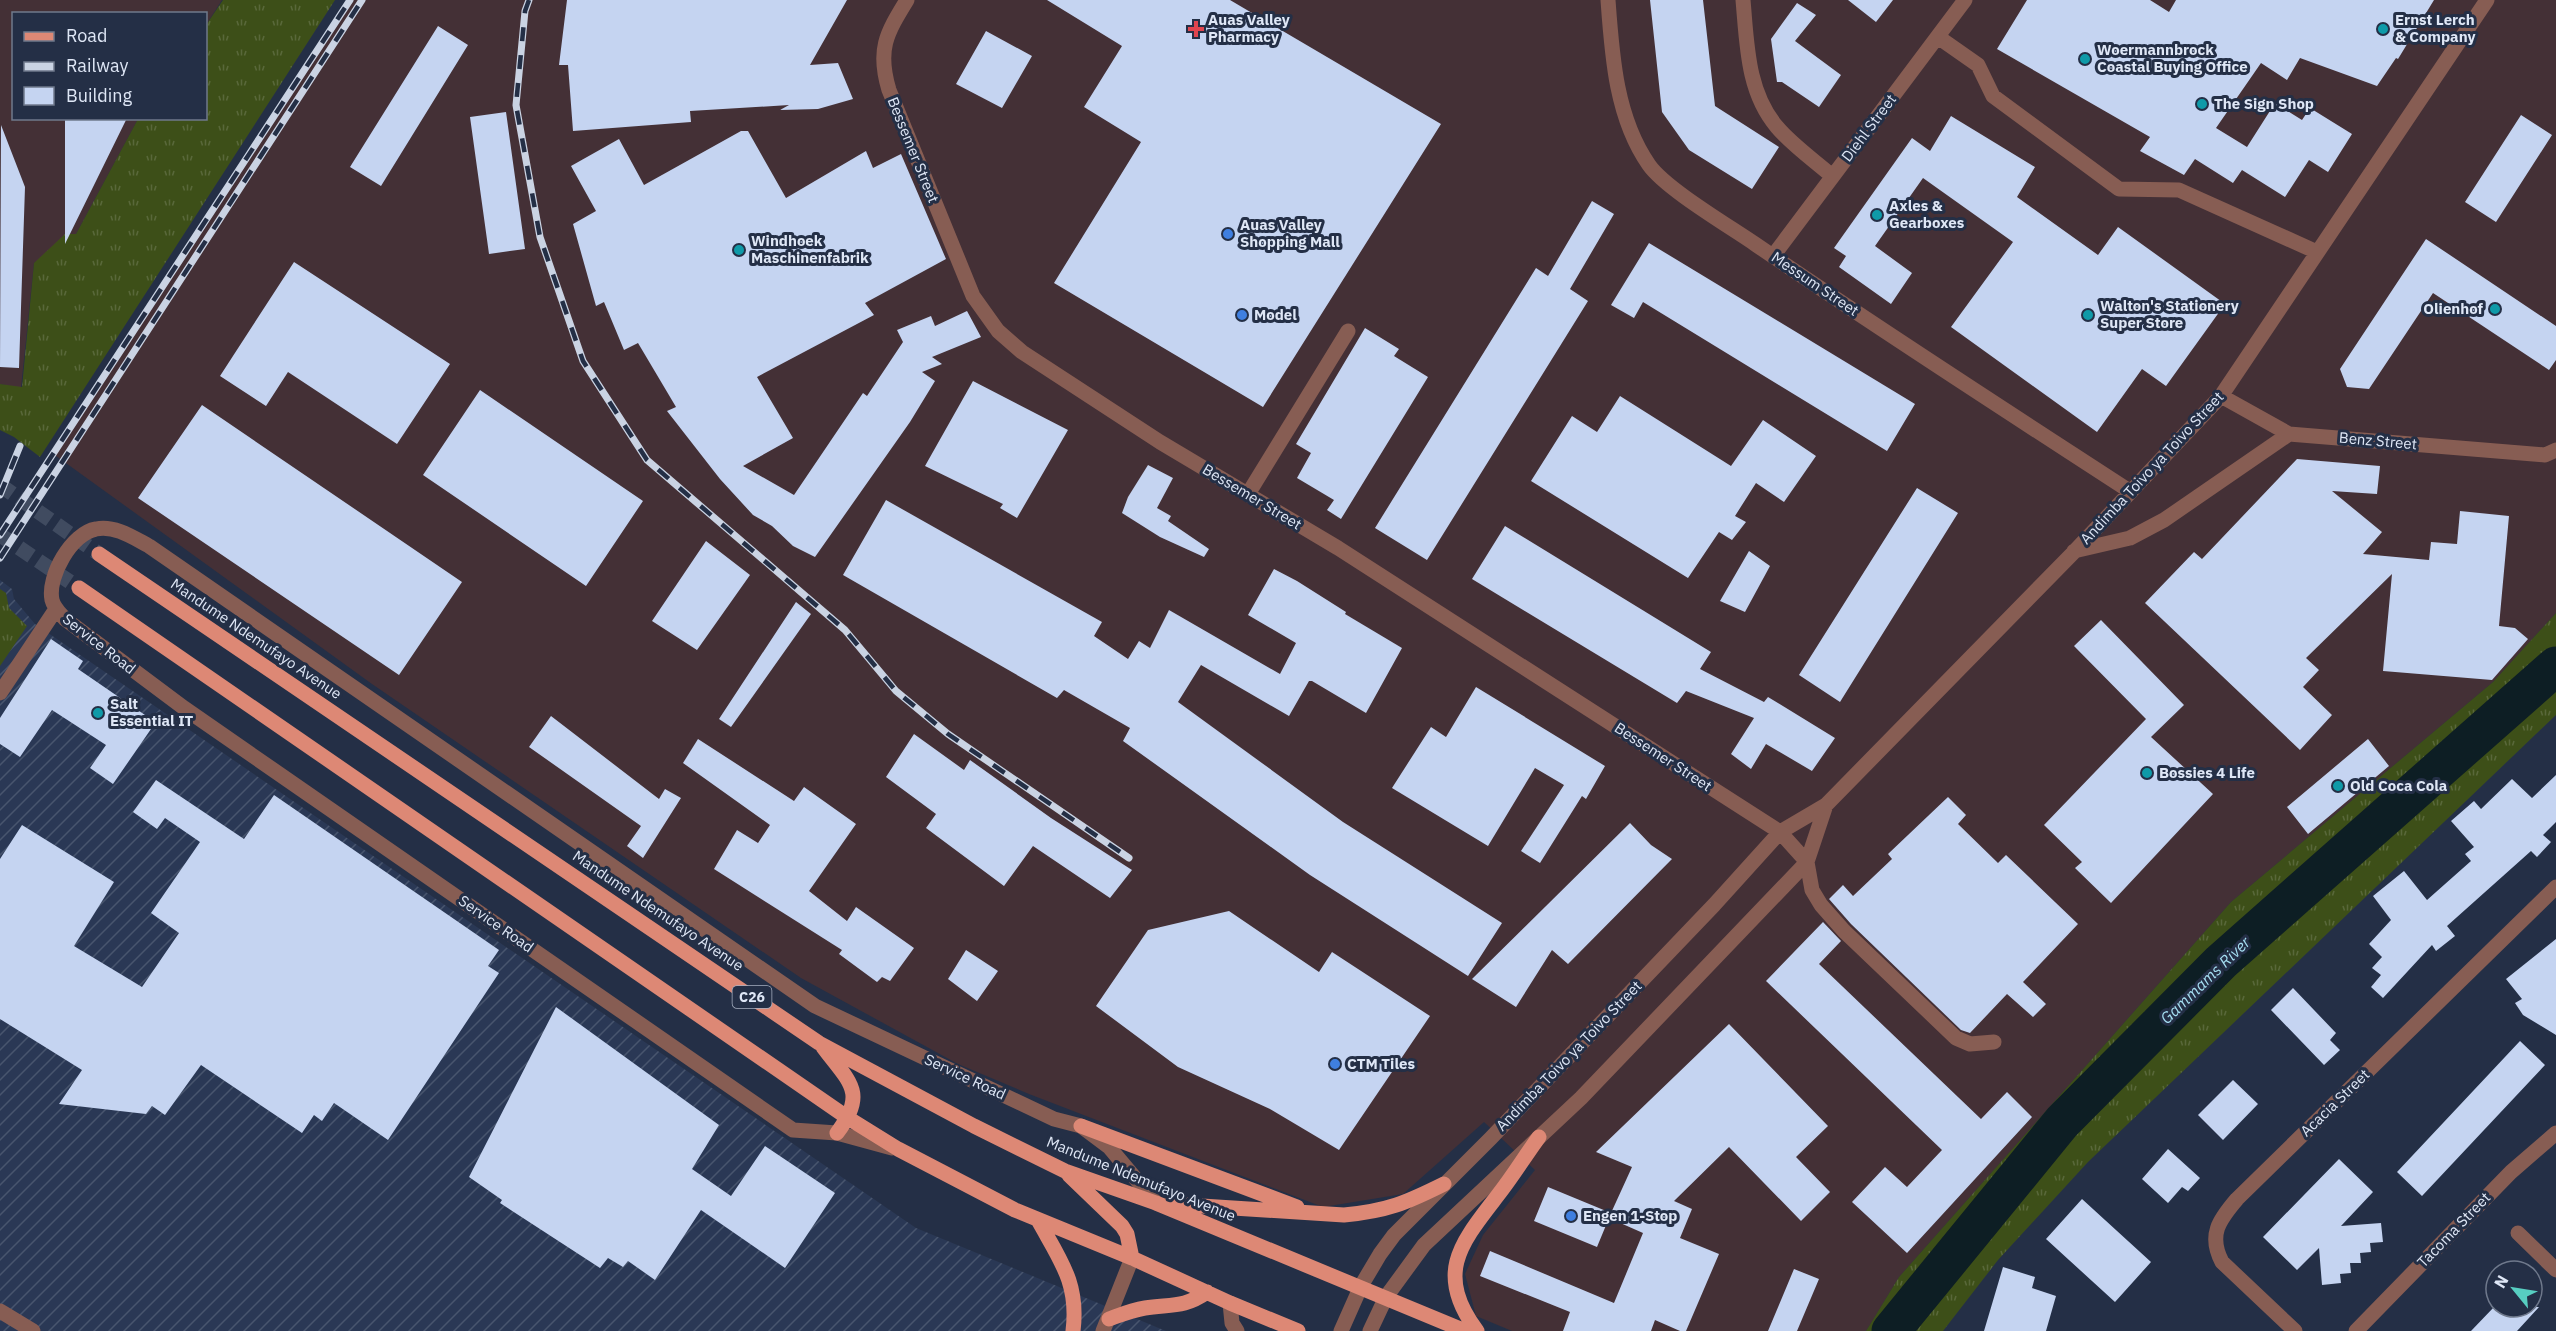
<svg xmlns="http://www.w3.org/2000/svg" width="2556" height="1331" viewBox="0 0 2556 1331" font-family="'IBM Plex Sans',sans-serif">
<style>
.commercial{fill:#443036}
.industrial{fill:url(#industrial-furrows)}
.grass{fill:url(#grass-tufts)}
.lines{fill:none;stroke-linecap:round;stroke-linejoin:round}
.river{stroke:#0d1e24;stroke-width:39}
.building{fill:#c5d4f1}
.major-tunnel{stroke:#404b60;stroke-width:15;stroke-dasharray:15 8;stroke-linecap:butt}
.minor{stroke:#875d53;stroke-width:15}
.major{stroke:#dd8875;stroke-width:15}
.rail-casing{stroke:#cad3e3;stroke-width:7}
.rail{stroke:#242f46;stroke-width:4.5;stroke-dasharray:14;stroke-linecap:butt}
.health-dot{fill:#e0444e;stroke:#242f46;stroke-width:2}
.culture-dot{fill:#0f9aa8;stroke:#242f46;stroke-width:2}
.shop-dot{fill:#3f7fe0;stroke:#242f46;stroke-width:2}
.labels{text-anchor:middle;stroke-width:6;stroke-linejoin:round;paint-order:stroke}
.shield{fill:#242f46;stroke:#a7b0c1;stroke-width:1.5}
.shield-label{font-size:14px;font-weight:bold;fill:#dfe7f6}
.poi-label{font-size:15px;font-weight:bold;fill:#dfe7f6;stroke:#242f46;text-anchor:start}
.street-label{font-size:15px;fill:#dfe7f6;stroke:#242f46}
.water-label{font-size:16px;font-style:italic;fill:#a5def1;stroke:#242f46}
</style>
<defs>
<pattern id="industrial-furrows" width="10" height="10" patternUnits="userSpaceOnUse" patternTransform="scale(1.5)"><rect width="10" height="10" fill="#2a3855"/><path d="M-1 1l2-2M0 10L10 0M9 11l2-2" fill="none" stroke="#48556e"/></pattern>
<pattern id="grass-tufts" width="24" height="20" patternUnits="userSpaceOnUse" patternTransform="scale(1.5)"><rect width="24" height="20" fill="#3d4f18"/><path d="M3 7l-1-3M5 7V3M7 7l1-3M15 17l-1-3M17 17v-4M19 17l1-3" fill="none" stroke="#59683a"/></pattern>
</defs>
<rect width="100%" height="100%" fill="#242f46"/>
<path class="commercial" d="M0 0H222L206 25V14H14V118L138 119 76 234 34 263 21 388 0 384Z
M350 0H2556V613L2493 682 2231 902 1899 1277 1866 1331H1512L1476 1316 1465 1274 1483 1235 1535 1170 1484 1122 1403 1194 1323 1207 1029 1094 958 1064 801 978 372 684 52 453Z"/>
<path class="industrial" d="M0 580 12 589 14 599 35 624 916 1228 1166 1331H0Z"/>
<path class="grass" d="M223 0H335L40 457 14 437 0 430V384L22 387 34 263 65 234H76L138 119 206 118V25Z
M0 589 6 593 9 608 27 626 0 666Z
M2556 613V715L2088 1162 1998 1260 1943 1331H1866L1899 1277 2231 902 2493 682Z"/>
<g class="lines">
<path class="river" d="M1891 1331 2062 1122 2221 962 2556 666"/>
</g>
<path class="building" d="M567 0H847L810 65 838 63 853 99 818 109 780 110 789 105 690 111 691 122 573 131 568 65H559Z
M1047 0H1230L1441 124 1263 407 1054 283 1141 142 1084 107 1122 46Z
M1650 0H1703L1715 106 1779 147 1752 189 1689 150 1662 112Z
M1848 0H1893L1876 22Z
M2027 0H2150L2169 12 2176 0H2434L2398 59 2396 58 2377 86 2300 58 2287 80 2261 63 2216 128 2247 147 2275 103 2302 120 2310 108 2352 134 2328 172 2309 160 2285 197 2242 170 2233 183 2195 159 2184 175 2140 151 2150 137 1997 49Z
M1797 3 1816 15 1795 41 1841 75 1819 107 1782 82H1777L1771 39Z
M438 26 468 45 381 186 350 167Z
M986 31 1032 56 1002 108 956 84Z
M506 112 525 249 489 254 470 117Z
M2521 115 2552 135 2496 222 2465 202Z
M1951 116 2035 167 2017 197 2098 255 2118 227 2225 304 2166 386 2142 369 2097 432 1951 327 2013 242 1923 178 1875 246 1912 273 1891 304 1839 267 1846 256 1834 248 1912 138 1930 151Z
M65 118H127L65 244Z
M1 125 25 187 19 368 0 367Z
M741 131H748L786 198 866 151 873 168 901 154 946 259 865 303 874 315 757 377 793 438 743 466 794 495 863 393 867 396 903 342 897 330 931 316 935 326 967 311 981 337 932 357 942 364 922 372 935 381 910 422 815 557 793 546 772 526 753 515 720 479 667 411 676 407 638 343 624 350 604 302 596 306 573 224 596 211 571 166 619 139 644 185Z
M1592 201 1614 214 1570 289 1588 301 1427 560 1375 528 1536 268 1548 276Z
M2426 239 2556 326V360L2549 370 2433 293 2369 389 2347 387 2340 369Z
M1649 243 1915 404 1887 451 1643 302 1634 318 1611 305Z
M294 262 450 364 397 444 288 372 266 406 220 376Z
M1365 328 1399 349 1394 356 1428 377 1341 519 1327 510 1334 500 1297 478 1311 453 1296 444Z
M973 381 1068 430 1017 518 1000 508 1003 504 925 466Z
M480 390 643 501 586 586 423 475Z
M1620 396 1731 466 1763 420 1816 456 1784 502 1756 483 1735 516 1746 522 1732 540 1719 532 1688 578 1531 481 1572 416 1597 432Z
M202 405 462 582 399 675 138 498Z
M2297 459 2380 466 2377 494 2332 491 2382 532 2363 554 2429 560 2431 542 2457 544 2460 511 2509 516 2499 626 2515 628 2528 639 2492 680 2383 671 2392 574 2306 658 2319 670 2303 687 2332 715 2300 750 2145 603 2194 552 2202 559Z
M1148 465 1173 478 1157 508 1171 516 1168 521 1209 549 1204 557 1160 537 1122 513 1128 497Z
M1917 488 1958 513 1840 702 1799 675Z
M886 500 1102 622 1094 636 1128 659 1139 641 1150 648 1169 610 1280 674 1296 643 1248 615 1274 569 1297 581 1346 612 1345 614 1402 648 1366 713 1312 681H1309L1289 716 1201 665 1178 702 1343 822 1502 923 1468 976 1310 875 1123 741 1130 728 1064 690 1057 698 843 575Z
M1505 526 1711 652 1700 669 1764 702 1768 697 1835 738 1812 771 1766 744 1751 769 1731 754 1754 718 1686 691 1677 703 1472 579Z
M706 541 750 575 697 650 652 621Z
M1749 551 1770 566 1745 612 1720 601Z
M796 602 811 614 731 727 719 719Z
M2101 620 2184 705 2151 737 2213 794 2111 903 2075 868 2082 862 2044 825 2146 719 2074 646Z
M51 639 83 661 78 669 145 715 151 729 113 784 90 768 106 745 52 710 20 757 0 744V718Z
M1476 687 1605 766 1586 799 1582 796 1540 863 1521 851 1564 785 1535 768 1488 846 1392 788 1431 727 1446 737Z
M551 716 659 799 665 789 681 798 643 858 627 846 641 826 529 747Z
M914 734 964 770 970 760 1051 818 1132 870 1110 898 1033 846 1004 886 926 828 936 814 886 777Z
M698 739 794 801 804 787 856 824 809 891 847 921 856 907 914 948 890 981 882 977 877 982 839 954 842 950 714 869 737 830 758 843 770 825 683 763Z
M2368 739 2389 766 2308 834 2287 807Z
M2556 775V822L2543 835 2551 842 2537 857 2531 851 2447 926 2455 936 2436 951 2432 945 2383 998 2371 987 2381 975 2372 968 2382 957 2369 944 2391 920 2373 896 2404 871 2427 900 2471 861 2465 854 2474 847 2451 821 2474 801 2481 809 2512 779 2532 798Z
M156 780 244 839 274 795 499 950 488 966 499 973 388 1140 334 1103 322 1121 314 1115 302 1133 201 1065 165 1115 152 1106 146 1114 59 1104 82 1070 0 1019V859L22 825 114 882 74 946 142 987 179 933 151 913 200 842 165 818 157 829 133 812Z
M1948 797 1966 815 1958 824 1998 863 2006 855 2078 924 2023 982 2046 1004 2033 1017 2007 994 1970 1033 1961 1030 1851 924 1829 899 1843 885 1853 896 1892 859 1888 854Z
M1630 823 1651 845 1672 859 1568 964 1552 950 1516 1007 1472 979Z
M1229 911 1319 972 1332 952 1430 1016 1339 1150 1270 1109 1178 1067 1096 1006 1148 930Z
M1823 922 1841 941 1819 964 1981 1119 2007 1092 2032 1117 1907 1253 1852 1202 1885 1167 1907 1187 1942 1150 1766 981Z
M2556 939V1035L2523 1015 2515 1003 2522 999 2506 979Z
M966 950 998 971 977 1001 948 979Z
M2293 988 2336 1033 2330 1040 2340 1050 2324 1065 2271 1010Z
M556 1007 719 1125 692 1169 731 1196 765 1146 835 1193 785 1268 701 1210 655 1280 628 1261 623 1267 608 1258 600 1268 500 1203 502 1200 469 1177Z
M1729 1024 1828 1126 1796 1157 1830 1192 1801 1221 1729 1147 1674 1201 1692 1209 1680 1238 1719 1254 1686 1331H1680L1655 1320 1651 1331H1563L1570 1312 1480 1276 1490 1251 1614 1303 1643 1233 1609 1218 1597 1247 1534 1221 1548 1187 1611 1213 1632 1167 1596 1152Z
M2520 1041 2545 1065 2422 1196 2397 1172Z
M2233 1080 2258 1104 2223 1140 2198 1115Z
M2168 1149 2200 1178 2188 1191 2182 1187 2168 1203 2142 1179Z
M2339 1159 2373 1192 2341 1226 2381 1223 2383 1242 2370 1243 2371 1252 2360 1253 2361 1263H2350L2351 1273 2340 1274 2341 1283 2322 1285 2319 1248 2297 1270 2263 1237Z
M2082 1199 2151 1262 2115 1302 2046 1239Z
M2003 1267 2035 1277 2032 1288 2056 1296 2046 1331H1984Z
M1794 1269 1819 1279 1797 1331H1768Z
M2494 1307H2539L2517 1331H2471Z"/>
<g class="lines">
<path class="major-tunnel" d="M0 485 99 554
M0 535 79 588"/>
<path class="minor" d="M907 0C886 34 877 50 889 90L973 296 998 331 1022 352 1160 442 1338 548 1780 832 1807 862 1812 890 1821 905 1844 931 1956 1038 1970 1044 1994 1042
M1608 0C1612 56 1616 118 1649 165 1666 189 1729 226 1755 244 1879 329 2005 410 2131 492
M1743 0C1747 44 1747 92 1777 127 1792 145 1815 161 1832 176
M1938 37 1978 65 1993 96 2119 189 2179 190 2317 252
M1773 256 1965 0
M2221 396 2289 434 2545 455 2556 450
M1248 494 1348 331
M2074 551 2130 538 2164 520 2289 434
M0 693 56 609
M892 1148 837 1133 793 1130 184 708 65 619C60 613 54 608 52 600 47 576 72 533 96 529 115 525 134 538 149 546L815 1006 1054 1119 1081 1126 1109 1147 1156 1203
M2518 1233 2556 1270
M1230 1303 1232 1323 1237 1331
M0 1311 33 1331
M1103 1331 1132 1258
M1341 1331 1361 1286 1380 1254 1394 1235 1491 1138 1714 905 1780 832 1826 805 2072 554 2221 396 2487 0
M1370 1331 1386 1297 1424 1245 1581 1098 1807 862 1826 805
M2295 1331 2222 1262C2208 1235 2219 1220 2237 1199L2556 887
M2356 1331 2511 1172 2556 1133"/>
<path class="major" d="M99 554 819 1043 974 1126 1065 1171 1156 1203 1465 1331
M79 588 848 1118 898 1149 1015 1210 1132 1258 1230 1303 1298 1331
M823 1047C849 1082 868 1092 837 1133
M1081 1126 1297 1207
M1069 1175 1122 1226 1127 1234 1132 1258
M1171 1204 1344 1215C1387 1211 1406 1203 1444 1184
M1038 1220C1060 1260 1079 1283 1073 1331
M1109 1319C1120 1315 1132 1310 1145 1308 1171 1304 1184 1308 1207 1292
M1477 1331C1434 1273 1461 1243 1498 1195 1513 1176 1525 1156 1539 1137"/>
<g class="rail-casing">
<path id="rail" d="M529 0 525 11 516 105 540 237 583 361 647 460 845 630 896 691 948 734 1129 858
M0 495 20 446
M0 535 350 0
M0 558 362 0"/>
</g>
<use href="#rail" class="rail"/>
</g>
<path class="health-dot" d="M1193 20h6v6h6v6h-6v6h-6v-6h-6v-6h6z"/>
<g class="culture-dot">
<circle cx="2383" cy="29" r="6"/>
<circle cx="2085" cy="59" r="6"/>
<circle cx="2202" cy="104" r="6"/>
<circle cx="1877" cy="215" r="6"/>
<circle cx="739" cy="250" r="6"/>
<circle cx="2495" cy="309" r="6"/>
<circle cx="2088" cy="315" r="6"/>
<circle cx="98" cy="713" r="6"/>
<circle cx="2147" cy="773" r="6"/>
<circle cx="2338" cy="786" r="6"/>
</g>
<g class="shop-dot">
<circle cx="1228" cy="234" r="6"/>
<circle cx="1242" cy="315" r="6"/>
<circle cx="1335" cy="1064" r="6"/>
<circle cx="1571" cy="1216" r="6"/>
</g>
<g class="labels">
<rect class="shield" x="732.5" y="986" width="39" height="22" rx="4.5"/>
<g class="shield-label">
<text x="752" y="1002">C26</text>
</g>
<g class="poi-label">
<text x="1208" y="25">Auas Valley<tspan x="1208" dy="17">Pharmacy</tspan></text>
<text x="2395" y="25">Ernst Lerch<tspan x="2395" dy="17">&amp; Company</tspan></text>
<text x="2097" y="55">Woermannbrock<tspan x="2097" dy="17">Coastal Buying Office</tspan></text>
<text x="2214" y="109">The Sign Shop</text>
<text x="1889" y="211">Axles &amp;<tspan x="1889" dy="17">Gearboxes</tspan></text>
<text x="1240" y="230">Auas Valley<tspan x="1240" dy="17">Shopping Mall</tspan></text>
<text x="751" y="246">Windhoek<tspan x="751" dy="17">Maschinenfabrik</tspan></text>
<text x="2100" y="311">Walton's Stationery<tspan x="2100" dy="17">Super Store</tspan></text>
<text x="2483" y="314" text-anchor="end">Olienhof</text>
<text x="1254" y="320">Model</text>
<text x="110" y="709">Salt<tspan x="110" dy="17">Essential IT</tspan></text>
<text x="2159" y="778">Bossies 4 Life</text>
<text x="2350" y="791">Old Coca Cola</text>
<text x="1347" y="1069">CTM Tiles</text>
<text x="1583" y="1221">Engen 1-Stop</text>
</g>
<g class="street-label">
<text transform="translate(1869 128) rotate(-53)" y="5">Diehl Street</text>
<text transform="translate(913 150) rotate(68)" y="5">Bessemer Street</text>
<text transform="translate(1815 284) rotate(34)" y="5">Messum Street</text>
<text transform="translate(2378 441) rotate(5)" y="5">Benz Street</text>
<text transform="translate(2152 468) rotate(-47)" y="5">Andimba Toivo ya Toivo Street</text>
<text transform="translate(1252 497) rotate(31)" y="5">Bessemer Street</text>
<text transform="translate(256 639) rotate(34)" y="5">Mandume Ndemufayo Avenue</text>
<text transform="translate(99 644) rotate(38)" y="5">Service Road</text>
<text transform="translate(1663 757) rotate(33)" y="5">Bessemer Street</text>
<text transform="translate(658 911) rotate(34)" y="5">Mandume Ndemufayo Avenue</text>
<text transform="translate(496 924) rotate(35)" y="5">Service Road</text>
<text transform="translate(1569 1056) rotate(-46)" y="5">Andimba Toivo ya Toivo Street</text>
<text transform="translate(965 1077) rotate(25)" y="5">Service Road</text>
<text transform="translate(2335 1103) rotate(-44)" y="5">Acacia Street</text>
<text transform="translate(1141 1179) rotate(22)" y="5">Mandume Ndemufayo Avenue</text>
<text transform="translate(2454 1230) rotate(-46)" y="5">Tacoma Street</text>
</g>
<g class="water-label">
<text transform="translate(2205 980) rotate(-44)" y="6">Gammams River</text>
</g>
</g>
<rect x="12" y="12" width="195" height="108" fill="#242f46" stroke="#6f798c" stroke-width="1.5"/>
<rect x="24" y="32" width="30" height="9" fill="#dd8875" stroke="#6f798c" stroke-width="1.5"/>
<text x="66" y="42" font-size="18" fill="#dfe7f6">Road</text>
<rect x="24" y="62" width="30" height="9" fill="#cad3e3" stroke="#6f798c" stroke-width="1.5"/>
<text x="66" y="72" font-size="18" fill="#dfe7f6">Railway</text>
<rect x="24" y="87" width="30" height="18" fill="#c5d4f1" stroke="#6f798c" stroke-width="1.5"/>
<text x="66" y="102" font-size="18" fill="#dfe7f6">Building</text>
<g transform="translate(2514 1289) rotate(300)"><circle r="28" fill="#242f46" stroke="#6f798c" stroke-width="1.5"/>
<path d="M0-4.5L10 22L0 15L-10 22Z" fill="#57cec1"/>
<text y="-9" font-size="16" font-weight="bold" text-anchor="middle" fill="#dfe7f6">N</text>
</g>
</svg>
